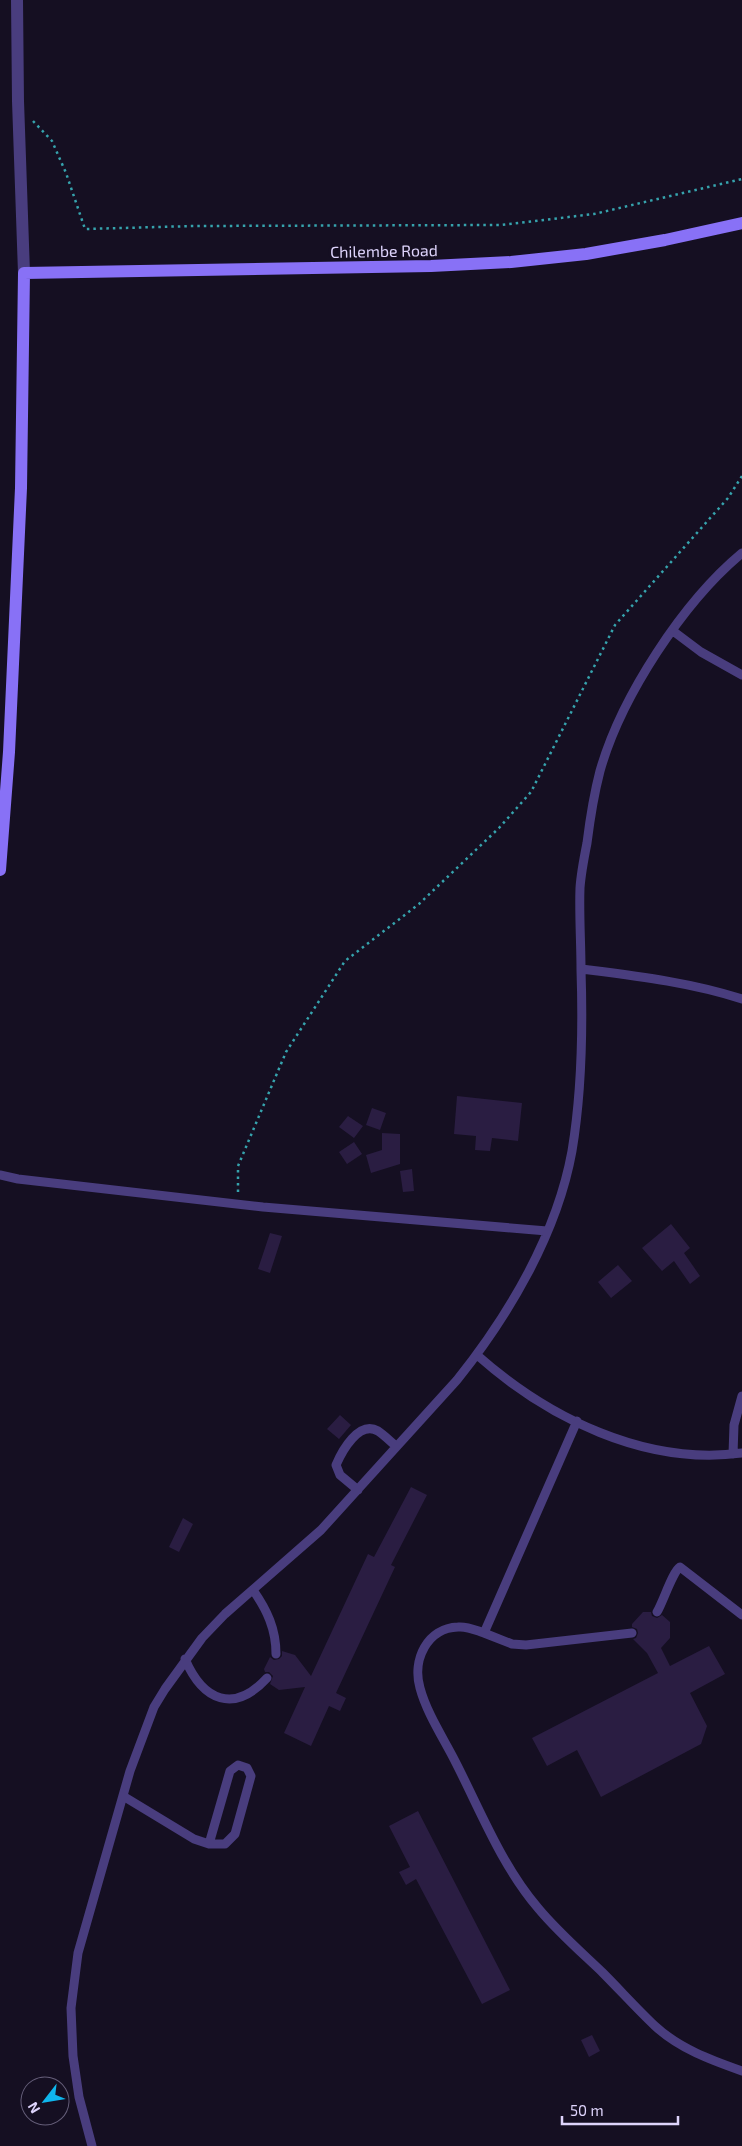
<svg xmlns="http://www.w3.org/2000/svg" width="742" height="2146" viewBox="0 0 742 2146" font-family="'Exo 2',sans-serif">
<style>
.building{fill:#2a1d42}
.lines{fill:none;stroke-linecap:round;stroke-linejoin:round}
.path{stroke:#36a3ad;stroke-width:2.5;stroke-dasharray:2.5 4;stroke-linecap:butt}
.service{stroke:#493d7e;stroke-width:9}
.tertiary{stroke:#493d7e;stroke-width:12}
.secondary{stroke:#8871f6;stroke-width:12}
.labels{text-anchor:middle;stroke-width:5;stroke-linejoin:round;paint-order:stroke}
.street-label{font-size:16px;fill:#ded4fc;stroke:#150f22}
</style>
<rect width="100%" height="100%" fill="#150f22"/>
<path class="building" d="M457 1096 522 1103 518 1141 492 1138 490 1151 475 1150 476 1136 454 1134Z
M372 1108 386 1113 380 1130 366 1125Z
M348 1116 363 1126 354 1138 339 1127Z
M382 1133 400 1134V1164L371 1173 366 1155 382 1150Z
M354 1142 362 1154 347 1164 339 1152Z
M412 1169 414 1191 403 1192 400 1171Z
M671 1224 690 1248 684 1253 700 1276 690 1284 674 1261 662 1271 642 1248Z
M270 1233 282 1236 270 1273 258 1269Z
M618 1265 632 1281 611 1298 598 1282Z
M340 1415 351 1425 339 1439 327 1429Z
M411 1487 427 1495 391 1565 395 1567 336 1693 346 1698 340 1711 329 1706 311 1746 284 1733 305 1687 279 1690 270 1684 273 1676 269 1672H265L264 1669 270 1657 274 1660 279 1659 282 1656V1651L295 1655 311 1676 368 1554 374 1557Z
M183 1518 193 1524 179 1552 169 1547Z
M643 1612H651L652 1616 657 1618 662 1615 670 1622V1638L661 1648 670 1666 709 1646 725 1674 690 1693 707 1726 701 1744 601 1797 577 1750 547 1766 532 1738 658 1673 647 1653 633 1639 636 1638 638 1633 637 1629 632 1627V1624Z
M418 1811 510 1990 482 2004 416 1879 406 1885 399 1872 410 1867 389 1826Z
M592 2035 600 2051 589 2057 581 2040Z"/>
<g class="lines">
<path class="path" d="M33 121 52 141 66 173 85 229 194 226 501 225 594 214 742 179
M238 1192V1166L286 1052 345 961 419 904 499 828 531 792 615 625 728 498 742 476"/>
<path class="service" d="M673 631 701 652 742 675
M581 969C636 976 689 982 742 999
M0 1175 18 1179 263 1207 547 1231
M477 1355C548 1418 645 1466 742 1453
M577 1421 484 1633C475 1630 467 1626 458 1627 427 1628 412 1660 420 1688 427 1714 444 1739 456 1763 481 1812 502 1866 538 1908 557 1931 580 1951 602 1972 620 1990 637 2009 655 2026 680 2049 711 2060 742 2071
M733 1454 734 1425 742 1396
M358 1490 340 1475 336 1465C342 1451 359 1420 378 1431 384 1435 390 1441 396 1446
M253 1590C267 1610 276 1629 276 1654
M657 1612C663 1602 673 1571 680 1567L742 1615
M484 1633 512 1644 526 1645 632 1633
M185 1659C203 1701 234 1714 267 1678
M123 1796 194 1839 209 1844H225L235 1834 251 1776 247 1768 238 1765 230 1771 209 1844
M92 2146 79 2097 73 2056 71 2008 78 1953 130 1771 154 1707 165 1689 202 1638 225 1614 321 1530 457 1380C509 1315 557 1234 572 1151 582 1091 583 1030 581 970 581 942 579 915 580 888 581 873 584 858 587 843 590 819 594 794 600 771 621 697 683 602 742 553"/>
<path class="tertiary" d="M17 0 18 101 24 273"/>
<path class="secondary" d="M0 870 9 752 21 488 24 273 431 266 511 262 586 254 665 240 742 223"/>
</g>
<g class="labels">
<g class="street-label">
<text transform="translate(384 251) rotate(-1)" y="6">Chilembe Road</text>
</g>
</g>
<g transform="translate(45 2101) rotate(239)"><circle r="24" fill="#150f22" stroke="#655e79"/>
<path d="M0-4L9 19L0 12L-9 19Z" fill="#0fb6ed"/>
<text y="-8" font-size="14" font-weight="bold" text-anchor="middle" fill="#ded4fc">N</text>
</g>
<path d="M562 2116v8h116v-8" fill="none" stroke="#ded4fc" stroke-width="2.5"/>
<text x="570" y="2116" font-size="15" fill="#ded4fc" stroke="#150f22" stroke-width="4" paint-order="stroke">50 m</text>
</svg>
